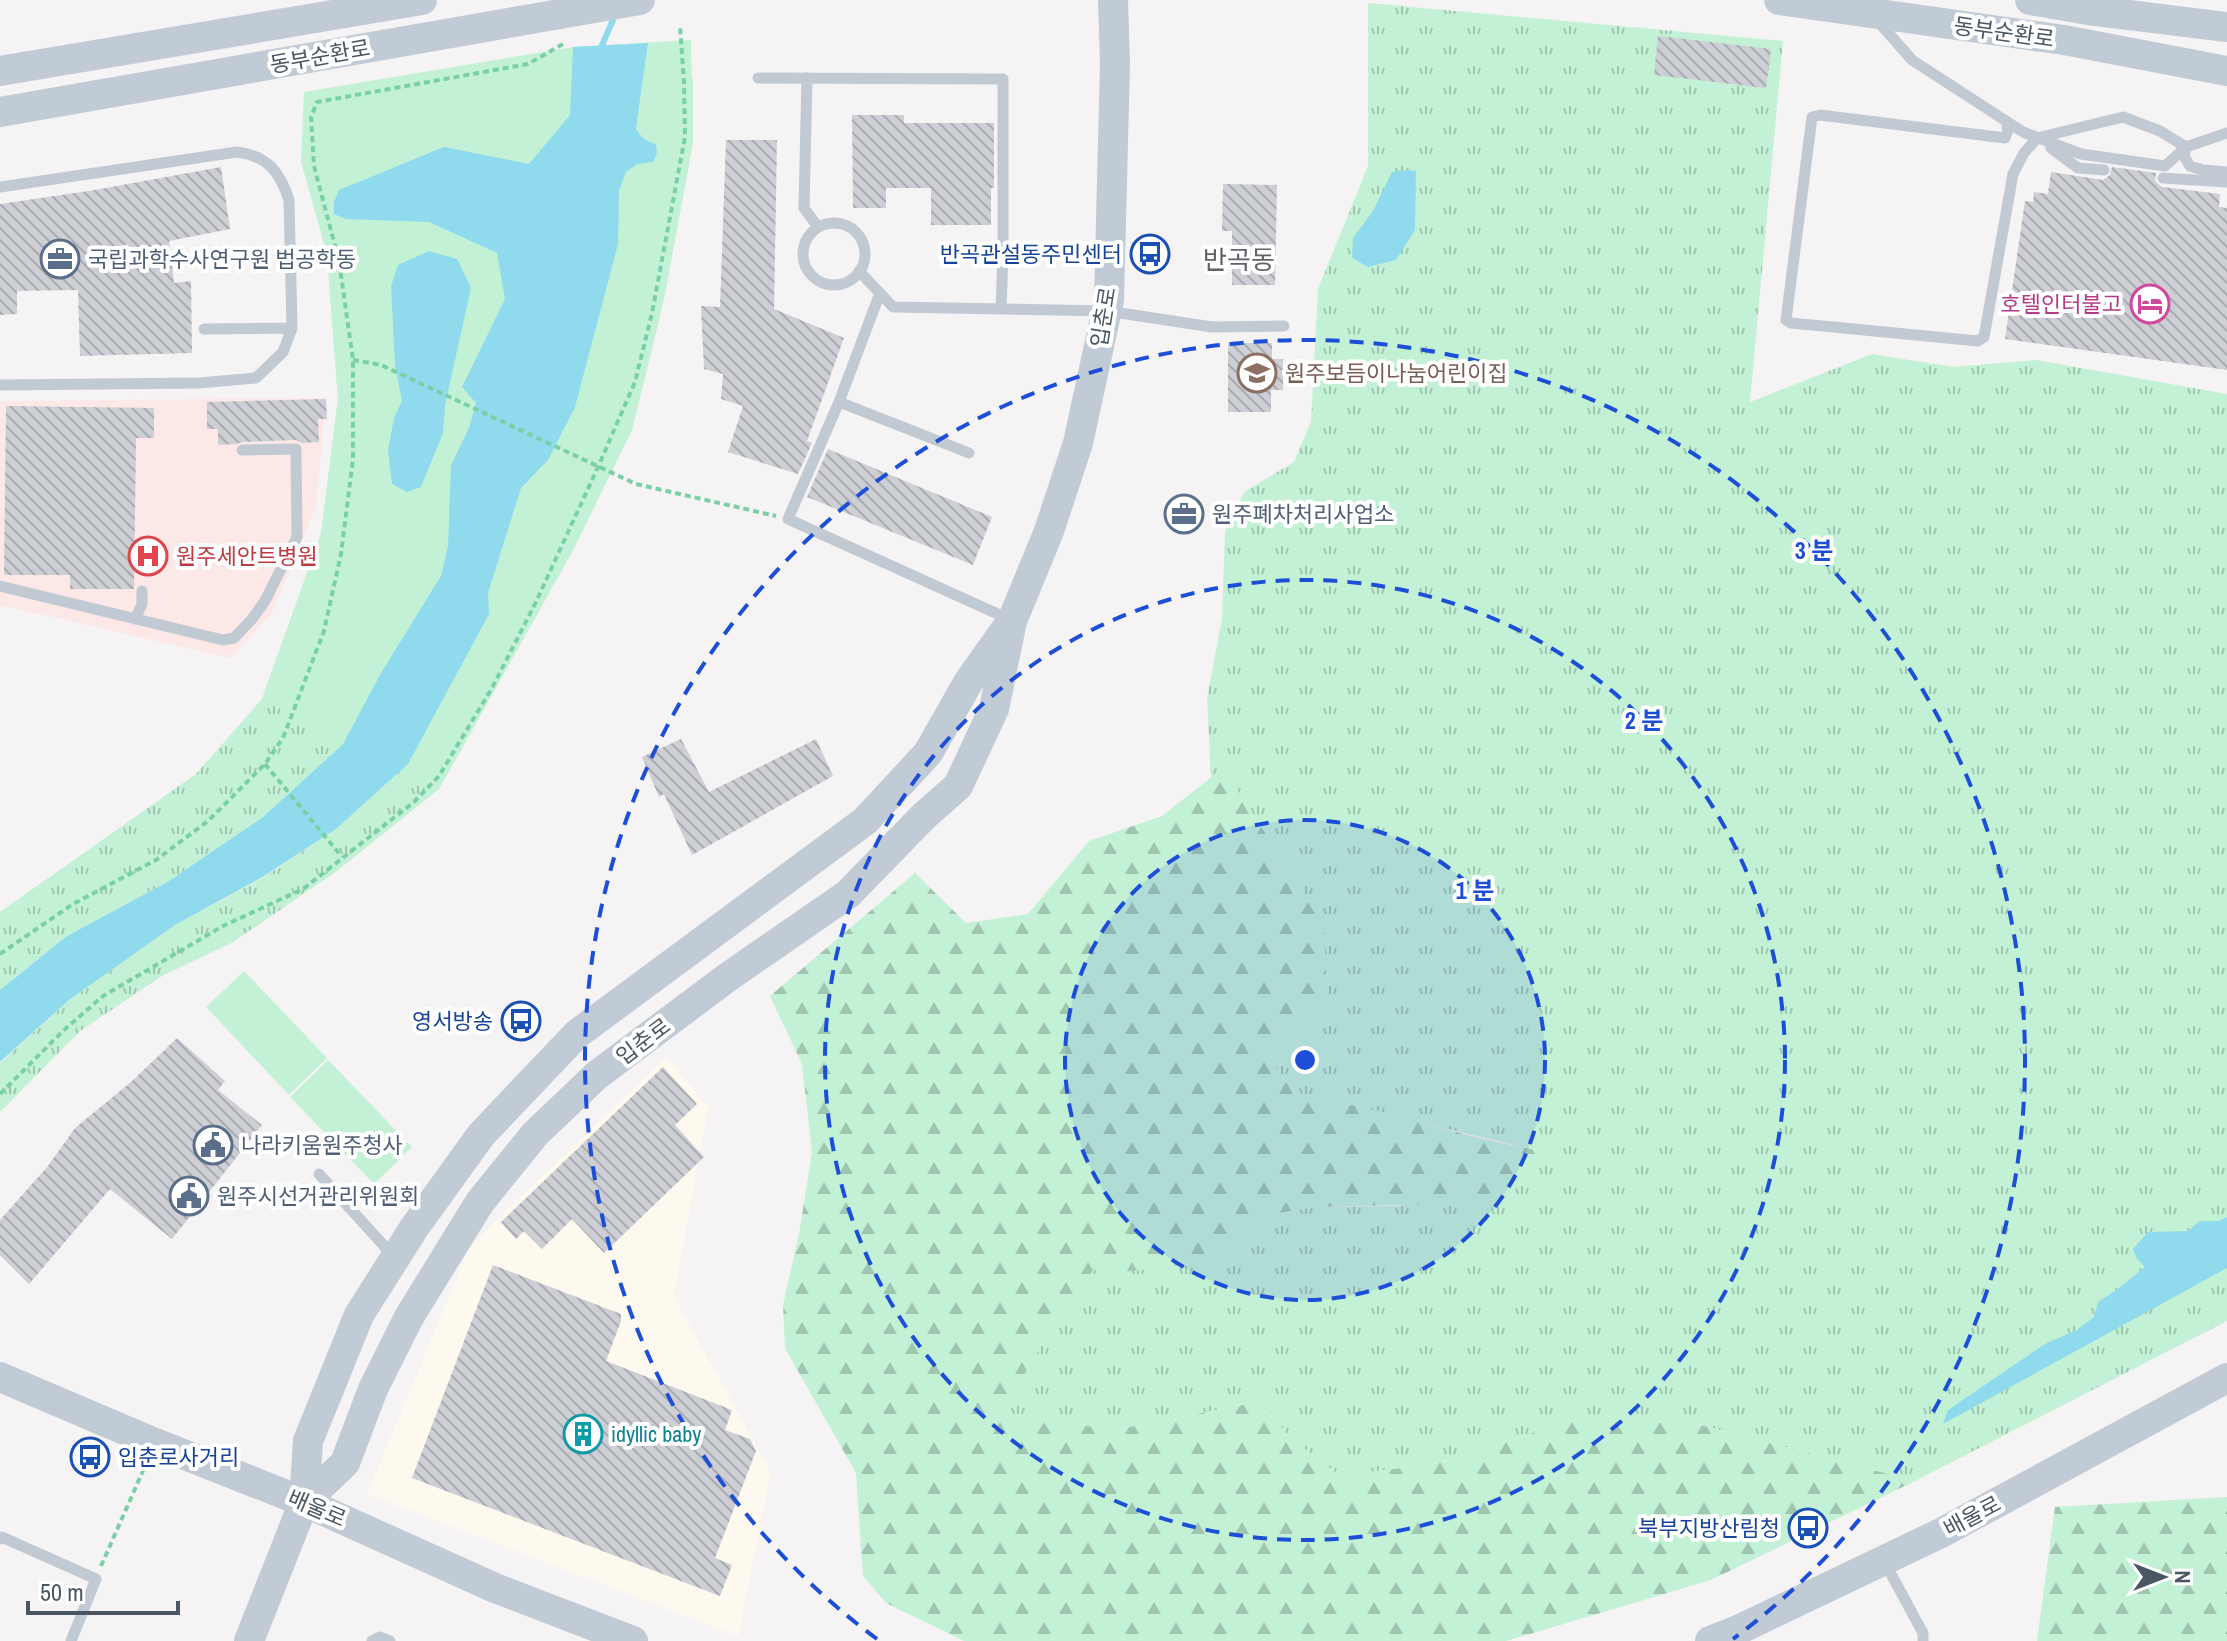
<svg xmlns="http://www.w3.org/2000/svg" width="2227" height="1641" viewBox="0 0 2227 1641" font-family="'Archivo Narrow','Noto Sans KR',sans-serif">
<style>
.commercial{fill:#fdf9ef}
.medical{fill:#fce8e6}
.grass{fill:url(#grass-tufts)}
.forest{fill:url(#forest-firs)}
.park{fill:#c3f1d5}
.water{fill:#90daee}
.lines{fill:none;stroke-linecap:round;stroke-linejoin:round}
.stream{stroke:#90daee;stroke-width:6}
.building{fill:url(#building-back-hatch)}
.path{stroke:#7ad0a6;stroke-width:4;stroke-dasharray:6 4;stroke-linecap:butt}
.lane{stroke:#c1cad2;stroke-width:11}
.secondary{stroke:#c1cbd6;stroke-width:30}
.ring{fill:none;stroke:#1d4ed8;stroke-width:4;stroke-dasharray:14 10}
.labels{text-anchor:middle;stroke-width:8;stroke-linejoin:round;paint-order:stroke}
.street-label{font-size:22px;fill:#4a5661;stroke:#fff}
.transit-label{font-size:22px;fill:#164399;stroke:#fff;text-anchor:end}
.service-label{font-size:22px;fill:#4e5e75;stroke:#fff;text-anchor:start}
.hotel-label{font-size:22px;fill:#b23c85;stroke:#fff;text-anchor:end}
.education-label{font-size:22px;fill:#785e54;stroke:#fff;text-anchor:start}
.health-label{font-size:22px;fill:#be3a42;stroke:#fff;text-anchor:start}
.culture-label{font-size:22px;fill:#0d838f;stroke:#fff;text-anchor:start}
.quarter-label{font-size:26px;fill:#5f6368;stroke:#fff}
.centre{fill:#1d4ed8;stroke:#fff;stroke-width:4}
.ring-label{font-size:24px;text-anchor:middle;font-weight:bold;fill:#1d4ed8;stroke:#fff;stroke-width:8;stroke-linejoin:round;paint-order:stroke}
</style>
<defs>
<pattern id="grass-tufts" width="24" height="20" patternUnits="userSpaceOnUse" patternTransform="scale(2)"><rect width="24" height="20" fill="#c3f1d5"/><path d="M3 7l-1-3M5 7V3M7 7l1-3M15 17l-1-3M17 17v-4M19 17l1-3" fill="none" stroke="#a0c6b0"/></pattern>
<pattern id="forest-firs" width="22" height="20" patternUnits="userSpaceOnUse" patternTransform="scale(2)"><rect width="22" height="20" fill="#c3f1d5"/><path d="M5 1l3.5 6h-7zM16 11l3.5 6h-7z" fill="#a0c6b0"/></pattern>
<pattern id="building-back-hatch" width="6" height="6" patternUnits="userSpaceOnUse" patternTransform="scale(2)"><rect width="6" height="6" fill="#cdcfd5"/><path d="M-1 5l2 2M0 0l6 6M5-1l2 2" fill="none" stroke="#a8abb0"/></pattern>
</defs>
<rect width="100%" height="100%" fill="#f5f3f3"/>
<path class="commercial" d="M666 1057 708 1107 674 1297 771 1473 738 1636 367 1494 470 1246Z"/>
<path class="medical" d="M326 398 316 507 271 615 230 658 0 605V401Z"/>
<path class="grass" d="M1368 3 1783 41 1750 402 1872 354 1953 367 2036 360 2227 394V1321L1915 1481 1704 1426 1583 1417 1439 1463 1340 1476 1292 1439 1258 1402 1114 1430 1002 1413 1045 1339 1093 1270 1133 1271 1205 1262 1272 1214 1315 1207 1400 1206 1541 1151 1296 1093 1269 1060 1290 1036 1223 769 1211 778 1207 698 1222 619 1225 531 1244 492 1294 462 1311 422 1318 289 1368 166Z
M693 77V142L664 299 632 430 572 552 439 789 337 871 233 942 162 976 80 1031 0 1112V1063L69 1000 175 925 261 879 336 829 408 764Z
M301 161 346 219 343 744 263 817 169 881 67 936 0 990V912L196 774 262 699 321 534 338 399 327 254Z"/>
<path class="forest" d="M1223 768 1324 924 1327 1003 1290 1036 1269 1060 1296 1093 1379 1111 1478 1138 1541 1151 1522 1180 1466 1203 1315 1207 1272 1214 1205 1262 1133 1271 1093 1270 1045 1339 1002 1413 1114 1430 1258 1402 1292 1439 1340 1476 1439 1463 1583 1417 1704 1426 1915 1481 1711 1580 1506 1641H964L886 1603 863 1576 856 1473 785 1348 783 1305 799 1234 812 1152 802 1064 770 996 915 873 966 923 1028 914 1089 841 1162 816Z
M2227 1497V1641H2037L2055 1507Z"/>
<path class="park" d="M691 40 693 142 664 299 632 430 572 552 439 789 343 744 262 699 321 534 338 399 327 254 301 161 304 92 573 47Z
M244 971 327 1058 289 1095 206 1007Z
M328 1060 412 1147 374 1184 290 1097Z"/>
<path class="water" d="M648 43 636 128C639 135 647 143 656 144L657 153 653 162 637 164 626 172 619 191 618 244 575 407 548 460 521 488 488 593 489 614 408 764 336 829 261 878 175 925 69 1000 0 1062V990L67 936 169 881 263 817 343 744 381 673 441 576 448 546 451 465 469 428 476 403 462 387 505 299 497 253 429 222 346 219 334 214V202L339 190 444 147 529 164 570 115 573 47Z
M1409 170 1416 171 1415 230 1396 260 1368 267 1352 258 1353 238 1373 211 1392 172Z
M429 251 457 259 471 288 445 405 443 433 421 487 407 492 392 484 388 450 394 418 402 401 395 365 391 286 398 265Z
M2227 1217V1268L1943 1424 1948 1410 2045 1344 2077 1330 2094 1317 2098 1302 2119 1288 2145 1267 2137 1259 2133 1249 2148 1232 2188 1231 2200 1221H2219Z"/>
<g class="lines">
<path class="stream" d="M600 50 616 13"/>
</g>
<path class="building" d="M1658 36 1771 49 1766 88 1654 75Z
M852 115H904V123H994V188H991V225H931V188H886V208H853Z
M726 140H777L774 309 844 338 807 441 812 443 798 474 728 452 743 406 721 399 723 374 704 369 701 306 720 307Z
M221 167 230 229 169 241 174 283 191 281 192 353 80 356 78 290 17 291V314L0 315V204L95 190Z
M2112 167 2156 173 2155 181 2162 187 2220 194 2219 207 2227 208V370L2005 339 2025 201 2033 202 2034 192 2048 194 2051 172 2103 180 2110 175Z
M1223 184 1277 185 1275 285H1232V231H1222Z
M1228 343H1272V359H1283V390H1271V412H1228Z
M326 399 327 419H318L319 442 302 443 296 440 242 442 236 444 218 445V429H207V402Z
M6 406 154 408V438H136L134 589H70V575H4Z
M828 449 992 517 973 565 807 497Z
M681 739 709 792 816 739 833 776 692 855 664 794 659 797 642 757Z
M177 1038 225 1081 218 1090 262 1125 172 1239 110 1189 29 1284 0 1255V1220L48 1166 75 1128 131 1082Z
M663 1067 697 1104 675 1125 704 1157 604 1253 572 1219 542 1249 524 1231 516 1239 501 1222Z
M493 1265 621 1314V1321L606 1361 732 1410 725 1430 750 1439 756 1451 715 1558 732 1565 720 1596 412 1478Z"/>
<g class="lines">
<path class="path" d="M353 360 381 365 636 484 776 516
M265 764 342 857
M0 954 73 904 156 860 208 821 265 764 283 738 324 631 341 554 353 459V360L339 261 314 166 311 117 317 102 528 64 563 44
M0 1094 64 1030 103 996 223 926 303 889 414 802 439 776 492 688 535 604 598 467 635 382 652 313 685 137 684 83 680 26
M101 1566 146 1464"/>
<path class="lane" d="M1876 19 1912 60 2023 132 2081 154 2165 166 2186 147 2227 133
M758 78 1003 79V254L1001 309
M807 78 804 208 818 227
M2006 121 2008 130 2005 138 1820 115 1812 117 1786 320 1791 323 1978 341 1984 337 2013 174 2024 153 2037 138 2123 117 2160 131 2186 147
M2186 147 2184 156 2190 166 2203 170 2227 172
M2051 148 2078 168 2104 170
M2163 178 2227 182
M0 187 237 152C268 156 280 172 289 200L292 328 283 352 256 378 199 383 0 385
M803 254a31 31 0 1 1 62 0a31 31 0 1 1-62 0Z
M859 271 893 307 1107 311 1212 327 1284 326
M880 293 839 402 969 453
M204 329 292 328
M839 402 788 519 1011 620
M0 586 223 640 234 638 252 619 265 601 297 537 296 449 242 450
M135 619 142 604V591
M319 1174 395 1258
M0 1539 2 1537 96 1579 71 1641
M1884 1561 1923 1633V1641
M372 1641 380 1637 390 1641"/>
<path class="secondary" d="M1779 0 2064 40 2227 71
M2030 0 2088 10 2227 27
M0 71 422 0
M0 112 640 0
M0 1377 155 1443 304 1502 495 1588 633 1641
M304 1502 345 1463 373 1389 409 1317 480 1202 535 1134 597 1075 728 977 848 894 924 816 958 786 994 709 1012 621 1049 531 1078 443 1109 300 1115 63 1113 0
M249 1641 304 1502 308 1441 359 1315 414 1228 481 1135 577 1034 865 821 928 753 969 681 1006 629
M1710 1641 1738 1630 1941 1533 2227 1378"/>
</g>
<circle cx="1305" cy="1060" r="240" fill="#1d4ed8" fill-opacity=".12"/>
<g class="ring">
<circle cx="1305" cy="1060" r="240"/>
<circle cx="1305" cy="1060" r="480"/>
<path d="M877 1639A720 720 0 1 1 1733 1639"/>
</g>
<defs>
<g id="bus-ring" transform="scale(2)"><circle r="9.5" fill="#fff" stroke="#1a4fb4" stroke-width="1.5"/><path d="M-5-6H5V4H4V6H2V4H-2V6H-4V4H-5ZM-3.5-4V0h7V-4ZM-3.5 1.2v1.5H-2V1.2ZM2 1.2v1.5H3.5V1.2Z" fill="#1a4fb4"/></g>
<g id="office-ring" transform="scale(2)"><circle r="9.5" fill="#fff" stroke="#5c6f8a" stroke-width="1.5"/><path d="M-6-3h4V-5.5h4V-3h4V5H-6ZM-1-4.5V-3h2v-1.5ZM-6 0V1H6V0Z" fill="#5c6f8a"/></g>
<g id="hotel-ring" transform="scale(2)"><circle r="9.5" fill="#fff" stroke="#d1479c" stroke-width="1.5"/><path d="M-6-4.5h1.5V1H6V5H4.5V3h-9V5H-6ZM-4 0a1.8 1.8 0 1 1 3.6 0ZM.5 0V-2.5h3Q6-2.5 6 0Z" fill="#d1479c"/></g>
<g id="school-ring" transform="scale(2)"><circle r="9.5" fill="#fff" stroke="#8d6e63" stroke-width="1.5"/><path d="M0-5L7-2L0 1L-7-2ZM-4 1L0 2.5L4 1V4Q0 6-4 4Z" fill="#8d6e63"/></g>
<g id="hospital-ring" transform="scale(2)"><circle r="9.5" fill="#fff" stroke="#e0444e" stroke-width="1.5"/><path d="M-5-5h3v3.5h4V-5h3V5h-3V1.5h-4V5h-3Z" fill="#e0444e"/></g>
<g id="civic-ring" transform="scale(2)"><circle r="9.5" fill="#fff" stroke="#5c6f8a" stroke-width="1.5"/><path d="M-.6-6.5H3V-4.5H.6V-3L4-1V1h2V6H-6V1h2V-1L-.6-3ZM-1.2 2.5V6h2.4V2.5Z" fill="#5c6f8a"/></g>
<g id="building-ring" transform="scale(2)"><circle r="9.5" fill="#fff" stroke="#0f9aa8" stroke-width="1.5"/><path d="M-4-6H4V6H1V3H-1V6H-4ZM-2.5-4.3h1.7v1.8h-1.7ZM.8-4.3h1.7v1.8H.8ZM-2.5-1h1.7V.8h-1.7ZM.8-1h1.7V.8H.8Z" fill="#0f9aa8"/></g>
</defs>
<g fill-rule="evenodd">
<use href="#bus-ring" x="1150" y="254"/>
<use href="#office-ring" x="60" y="259"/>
<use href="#hotel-ring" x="2150" y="304"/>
<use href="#school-ring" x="1257" y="373"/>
<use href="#office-ring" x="1184" y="514"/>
<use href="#hospital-ring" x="148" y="556"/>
<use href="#bus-ring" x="521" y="1021"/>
<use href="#civic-ring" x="213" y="1145"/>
<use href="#civic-ring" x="189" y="1196"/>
<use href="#building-ring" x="583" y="1434"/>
<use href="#bus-ring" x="90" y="1457"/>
<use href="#bus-ring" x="1808" y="1528"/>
</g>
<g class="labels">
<g class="street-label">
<text transform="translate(2004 32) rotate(8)" y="8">동부순환로</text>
<text transform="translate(320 56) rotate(-10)" y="8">동부순환로</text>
<text transform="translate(1103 317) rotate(-81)" y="8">입춘로</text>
<text transform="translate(643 1041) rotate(-37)" y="8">입춘로</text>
<text transform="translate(317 1508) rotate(23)" y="8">배울로</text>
<text transform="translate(1972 1516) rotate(-28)" y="8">배울로</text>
</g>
<g class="transit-label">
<text x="1122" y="262">반곡관설동주민센터</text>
<text x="493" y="1029">영서방송</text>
<text x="118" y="1465" text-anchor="start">입춘로사거리</text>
<text x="1780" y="1536">북부지방산림청</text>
</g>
<g class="service-label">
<text x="88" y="267">국립과학수사연구원 법공학동</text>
<text x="1212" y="522">원주폐차처리사업소</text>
<text x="241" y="1153">나라키움원주청사</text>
<text x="217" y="1204">원주시선거관리위원회</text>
</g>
<g class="hotel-label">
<text x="2122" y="312">호텔인터불고</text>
</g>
<g class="education-label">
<text x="1285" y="381">원주보듬이나눔어린이집</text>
</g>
<g class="health-label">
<text x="176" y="564">원주세안트병원</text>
</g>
<g class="culture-label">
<text x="611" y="1442">idyllic baby</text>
</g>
<g class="quarter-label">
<text x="1239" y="269">반곡동</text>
</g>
</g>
<circle cx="1305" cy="1060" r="12" class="centre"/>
<g class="ring-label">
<text x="1814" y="559">3 분</text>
<text x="1644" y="729">2 분</text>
<text x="1475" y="899">1 분</text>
</g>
<g transform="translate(2163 1577) rotate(90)" stroke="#ffffff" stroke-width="6" paint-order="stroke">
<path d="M0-6L14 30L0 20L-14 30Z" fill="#4a5661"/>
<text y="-12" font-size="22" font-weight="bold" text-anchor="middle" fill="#4a5661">N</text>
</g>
<path d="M28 1601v12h150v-12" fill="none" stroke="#4a5661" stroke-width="4"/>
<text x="40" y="1601" font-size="24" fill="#4a5661" stroke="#ffffff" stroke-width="6" paint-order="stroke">50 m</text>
</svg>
